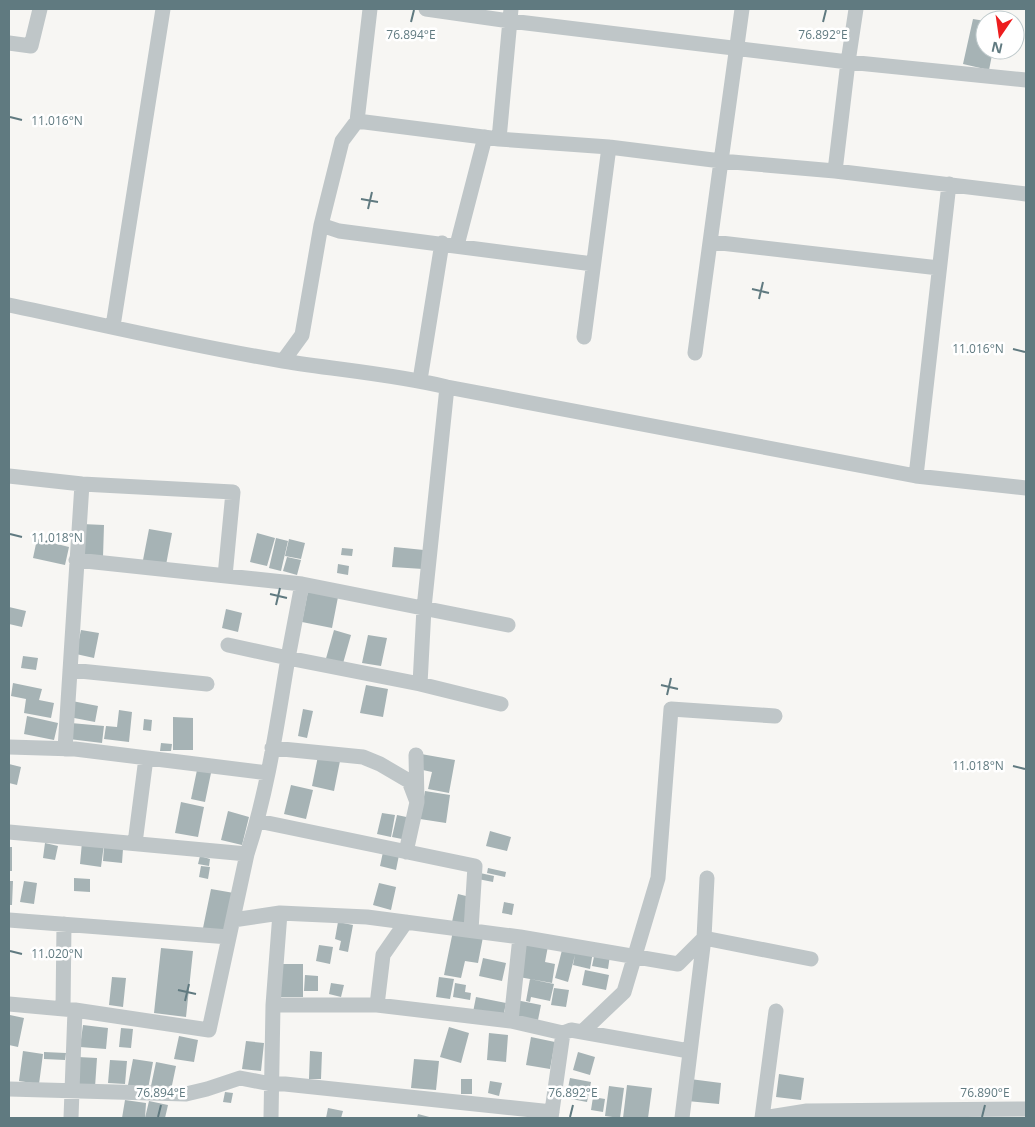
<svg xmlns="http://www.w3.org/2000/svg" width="1035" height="1127" viewBox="0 0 1035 1127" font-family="'Open Sans',sans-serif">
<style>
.building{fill:#a6b3b5}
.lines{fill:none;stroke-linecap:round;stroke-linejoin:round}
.minor{stroke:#bfc6c8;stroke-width:15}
.ticks{fill:none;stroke:#607a80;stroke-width:2}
.ticks-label{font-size:12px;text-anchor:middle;fill:#607a80;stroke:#fff;stroke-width:5;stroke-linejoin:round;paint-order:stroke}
</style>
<rect width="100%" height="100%" fill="#f7f6f3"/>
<path class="building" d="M973 19 985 21V50H993L989 70 963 64Z
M82 524 104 525 103 557H81Z
M149 529 172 533 166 565 143 560Z
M257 533 275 538 267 566 250 562Z
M276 538 288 541 281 571 269 568Z
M37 539 69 547 65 565 33 558Z
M289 539 305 543 301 559 285 556Z
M394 547 424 550 423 569 392 567Z
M342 548 353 549 352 556 341 555Z
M287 557 301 560 297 575 283 571Z
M338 564 349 566 348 575 337 573Z
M308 591 338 597 332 628 302 622Z
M9 607 26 611 22 627 9 624Z
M226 609 242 613 238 632 222 628Z
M81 630 99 633 94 658 76 654Z
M334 630 351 635 342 667 325 662Z
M368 635 387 638 381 666 362 663Z
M23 656 38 658 36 670 21 668Z
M13 683 42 689 39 700 54 703 51 718 24 713 26 699 11 696Z
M366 685 388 689 383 717 360 713Z
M72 701 98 706 95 722 69 717Z
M303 709 313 711 307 738 298 736Z
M119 710 132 712 129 742 104 739 106 726 117 727Z
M27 716 58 723 54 740 24 734Z
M173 717 193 718V750H173Z
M144 719 152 720 151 731 143 730Z
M71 723 104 726 102 743 69 739Z
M161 743 172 744 171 751H160Z
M421 754 455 760 449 793 428 789 432 772 418 769Z
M318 756 340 761 334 791 312 786Z
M9 764 21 767 17 785 9 783Z
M197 770 211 773 205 802 191 799Z
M291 785 313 790 306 819 284 814Z
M425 791 450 795 446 823 420 819Z
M181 802 204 807 198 837 175 833Z
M228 811 249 817 242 845 221 840Z
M382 813 395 815 391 837 377 834Z
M397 815 411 818 407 840 392 837Z
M490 831 511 837 507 851 486 846Z
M82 842 104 844 101 867 80 864Z
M45 843 58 846 55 860 43 858Z
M9 847H12V871H9Z
M104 847 123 849 122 863 103 861Z
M383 852 399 855 396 870 380 866Z
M200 856 210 859 209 866 198 864Z
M201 866 210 867 208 879 199 877Z
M488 868 506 872 505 877 487 873Z
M480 873 494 876 493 882 478 879Z
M74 878 90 879V892L74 891Z
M9 881H13L12 905H9Z
M24 881 37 883 34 904 20 902Z
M379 883 396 887 391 910 373 905Z
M211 889 234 893 225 933 203 928Z
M458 894 470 897 465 925 452 922Z
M504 902 514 904 512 915 502 913Z
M338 922 353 925 348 952 339 950 341 941 335 939Z
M453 931 483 937 478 963 465 961 461 978 444 975Z
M526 941 548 946 545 962 555 964 552 983 519 977Z
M319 945 333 947 330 964 316 961Z
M563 946 593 952 590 969 573 965 575 955 568 982 555 978Z
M161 948 193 951 186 1017 154 1013Z
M595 952 610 955 608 969 592 966Z
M483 958 506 963 502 981 479 976Z
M279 964H303V997H279Z
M585 970 609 975 606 990 582 985Z
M305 975 318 976V991H304Z
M112 977 126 978 123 1007 109 1005Z
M439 977 454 979 450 999 436 997Z
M530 979 554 984 550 1001 531 997 530 1002 526 1001Z
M331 983 344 985 341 997 329 994Z
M455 983 466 985 465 992 471 993 470 1000 453 997Z
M554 988 569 990 566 1007 551 1005Z
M476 997 506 1003 503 1018 473 1012Z
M516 1000 541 1005 538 1020 514 1016Z
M10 1015 24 1018 18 1047 9 1045Z
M83 1025 108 1028 106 1049 80 1047Z
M449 1027 469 1033 461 1063 440 1057Z
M121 1028 133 1029 131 1048 119 1047Z
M489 1033 508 1035 506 1062 487 1060Z
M179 1036 198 1040 194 1062 174 1059Z
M531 1037 555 1042 550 1069 526 1065Z
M246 1041 264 1043 261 1071 242 1069Z
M23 1051 43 1054 39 1084 19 1081Z
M310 1051 322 1052 321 1079H309Z
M44 1052 66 1053 65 1060 44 1059Z
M578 1052 595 1057 590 1075 573 1070Z
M78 1057 97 1058 95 1087 75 1086Z
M133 1059 153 1062 148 1089 128 1085Z
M414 1059 439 1061 436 1090 411 1088Z
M110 1060 127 1061 125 1084 108 1083Z
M156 1062 176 1066 171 1090 151 1086Z
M779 1074 804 1078 801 1100 776 1097Z
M570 1078 591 1082 587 1102 566 1098Z
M461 1079H472V1094H461Z
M690 1079 721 1083 719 1104 687 1101Z
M490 1081 502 1083 499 1096 488 1093Z
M627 1085 652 1088 648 1118H623Z
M609 1086 624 1088 620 1118 605 1116Z
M225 1092 233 1093 231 1103 223 1102Z
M593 1097 605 1099 603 1112 591 1110Z
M125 1100 146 1103 145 1118H122Z
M149 1101 168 1105 165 1118H145Z
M328 1108 343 1111 341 1118H326Z
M418 1114 433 1118H417Z"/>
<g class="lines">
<path class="minor" d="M426 9 510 21 848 62 856 9
M9 43 31 46 40 9
M357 121 370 9
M499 139 511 9
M835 171 848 62 1026 80
M712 242 939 268
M457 245 485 137
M593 264 339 231 321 225 342 141 357 121 499 139 609 147 721 161 742 9
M9 305C100 324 191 346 283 361 338 370 393 374 447 387L916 476 1026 488
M113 326 163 9
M584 337 609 147
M695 353 721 161 835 171 1026 194
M283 361 302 335 321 225
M420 380 442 243
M9 476 82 484 233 492 225 576
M916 476 949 184
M76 560 302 584 508 625
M302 584 288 658 420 684 501 704
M70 670 207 684
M420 684 424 608 447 387
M9 747 75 749 268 773
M272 748 363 757 380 764 409 781 417 802
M65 749 82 484
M258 821 475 866 471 930
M9 832 247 854C268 790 277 724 288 658L228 645
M135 843 146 758
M406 852 417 802 416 755
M9 920 229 937
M233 920 280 913
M9 1004 75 1010 71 1118
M273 1005H377L511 1021 563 1033 571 1030 689 1051
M377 1005 383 955 406 922
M63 1009 64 924
M75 1010 209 1030 247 854
M511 1021 520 937
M582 1032 624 992 658 878 671 709 775 716
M9 1089 186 1094 207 1089 240 1078 271 1084H285L552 1112
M271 1118 273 1005 280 913 367 917 520 937 678 964 704 938 707 878
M551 1118 563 1033
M682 1118 704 938 811 959
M762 1118 807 1111 1026 1109
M762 1118 776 1011"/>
</g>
<path class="ticks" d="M411 22 414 10M823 22 826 10M10 117 22 120M361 199 378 202M368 209 372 192M752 289 769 293M759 299 763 282M1013 349 1025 352M10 534 22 537M270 594 287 598M276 605 280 588M661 685 678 689M667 695 671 678M1013 766 1025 769M10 951 22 954M178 990 196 994M185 1001 189 984M158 1117 161 1105M570 1117 573 1105M982 1117 985 1105"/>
<g class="ticks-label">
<text x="411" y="39">76.894°E</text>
<text x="823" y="39">76.892°E</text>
<text x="57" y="125">11.016°N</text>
<text x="978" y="353">11.016°N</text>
<text x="57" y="542">11.018°N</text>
<text x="978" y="770">11.018°N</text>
<text x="57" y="958">11.020°N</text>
<text x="161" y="1097">76.894°E</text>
<text x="573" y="1097">76.892°E</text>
<text x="985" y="1097">76.890°E</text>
</g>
<rect width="1035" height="1127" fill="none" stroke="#607a80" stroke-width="20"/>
<g transform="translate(1000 35) rotate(193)"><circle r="24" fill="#ffffff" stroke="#bfcacc"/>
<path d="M0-4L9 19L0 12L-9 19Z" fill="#ed1d1e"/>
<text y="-8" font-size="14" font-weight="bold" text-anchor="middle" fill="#607a80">N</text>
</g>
</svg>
